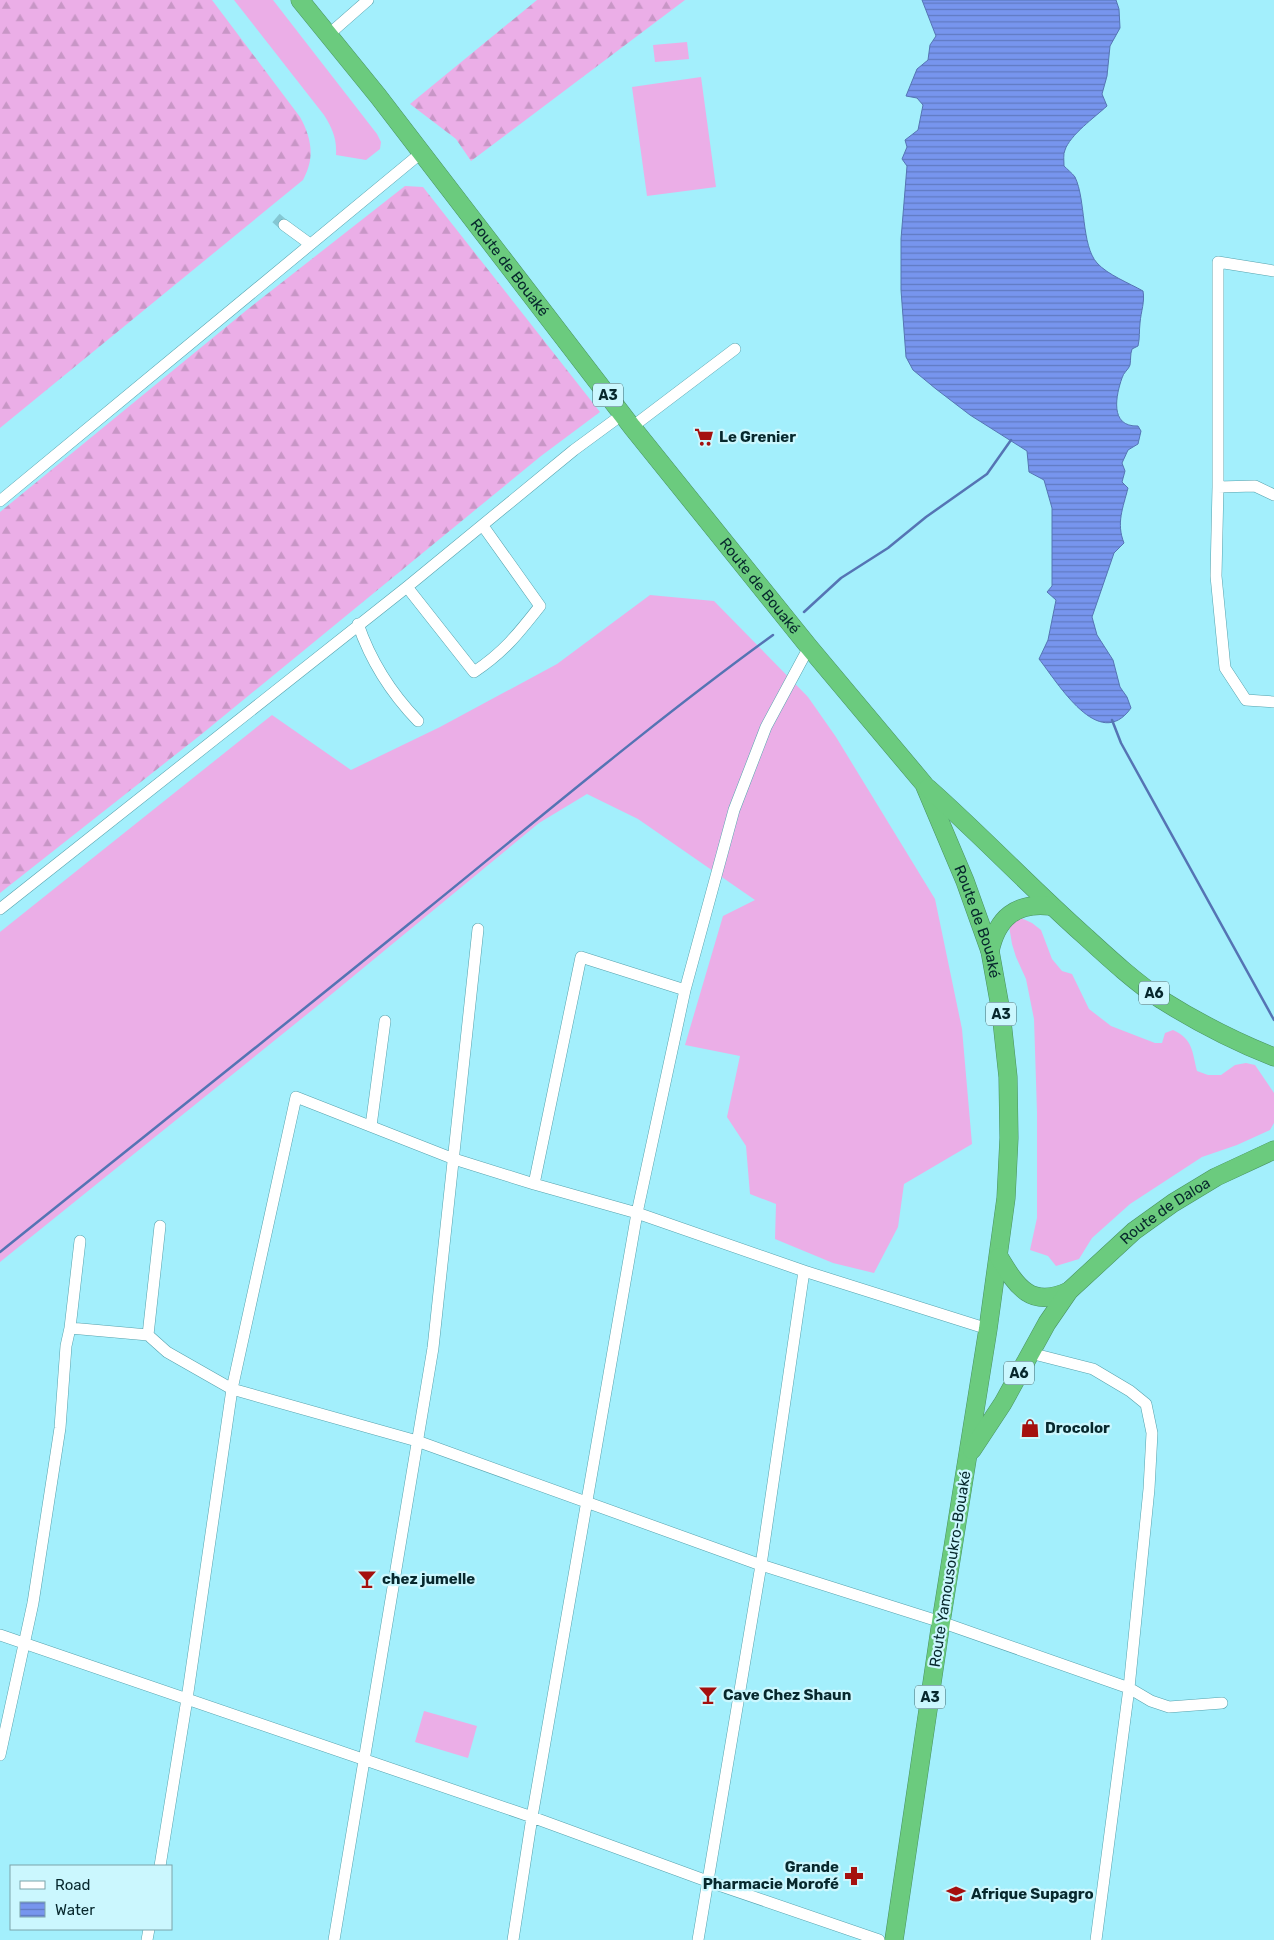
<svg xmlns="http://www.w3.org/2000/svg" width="1274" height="1940" viewBox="0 0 1274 1940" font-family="Rubik,sans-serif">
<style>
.grass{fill:#ebaee7}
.forest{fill:url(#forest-firs)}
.water{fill:url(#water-rules);stroke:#5574b4}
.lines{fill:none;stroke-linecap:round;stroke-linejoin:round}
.stream{stroke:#5574b4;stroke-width:2.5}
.minor-tunnel{stroke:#84c7d3;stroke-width:11;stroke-dasharray:11 5.5;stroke-linecap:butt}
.minor-casing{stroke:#56a2ad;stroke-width:12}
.highway-casing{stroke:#489262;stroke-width:19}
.minor{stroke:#fff;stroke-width:11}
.highway{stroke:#6bcb7e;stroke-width:18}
.labels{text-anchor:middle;stroke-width:4.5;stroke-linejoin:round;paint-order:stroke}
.shield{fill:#cbf7fe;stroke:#42666c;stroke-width:1}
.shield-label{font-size:14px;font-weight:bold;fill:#07282d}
.street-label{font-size:15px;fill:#07282d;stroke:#cbf7fe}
.poi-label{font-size:15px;font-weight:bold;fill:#07282d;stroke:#cbf7fe;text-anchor:start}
</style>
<defs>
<pattern id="forest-firs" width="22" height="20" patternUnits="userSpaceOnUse" patternTransform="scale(1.25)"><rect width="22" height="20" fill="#ebaee7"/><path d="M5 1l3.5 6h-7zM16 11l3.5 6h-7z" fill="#c896c6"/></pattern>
<pattern id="water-rules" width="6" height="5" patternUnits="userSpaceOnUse" patternTransform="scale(1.25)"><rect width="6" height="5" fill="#7795ee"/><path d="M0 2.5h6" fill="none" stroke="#607ac1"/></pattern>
</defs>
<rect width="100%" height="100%" fill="#a3effc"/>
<path class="grass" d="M234 0H273L377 134 381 142 380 149 366 160 336 155C337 138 332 128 324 115Z
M687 42 689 59 655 62 653 45Z
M701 77 716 187 647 196 632 87Z
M650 595 714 601 808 697 836 737 935 899 962 1029 972 1144 904 1184 898 1227 874 1273 833 1263 775 1239 776 1204 750 1194 746 1146 727 1117 740 1056 685 1045 723 916 755 900 638 819 587 794 539 823 316 1007 0 1262V932L272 715 351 770 440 727 557 664Z
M1019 917 1032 923 1041 930 1052 959 1062 971 1072 974 1089 1009 1111 1026 1155 1043H1162L1165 1033 1173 1030C1193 1039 1192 1051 1197 1071L1208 1075H1221L1235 1065 1246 1063 1255 1065 1274 1093V1123L1270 1130 1237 1145 1202 1157 1130 1204 1092 1238 1079 1259 1056 1266 1048 1256 1030 1250 1037 1218V1112L1034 1019 1026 979 1016 957 1012 944 1009 926Z
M424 1711 477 1726 468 1758 415 1742Z"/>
<path class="forest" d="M0 0H212L300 117C312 139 315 158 303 180L0 428Z
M537 0H685L471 161 456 139 410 104Z
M405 186 423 187 600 412 541 456 203 733 0 893V512L248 309Z"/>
<path class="water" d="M922 0H1116L1119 9 1120 28 1110 46 1107 76 1102 94 1107 106C1095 117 1070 135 1065 150 1063 154 1064 161 1064 166 1067 169 1072 173 1075 177 1086 200 1081 245 1097 263 1108 275 1129 283 1143 291 1145 302 1141 311 1140 323 1139 331 1140 338 1138 346L1132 349C1130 355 1131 359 1130 365 1129 369 1123 373 1122 378 1116 395 1109 427 1138 426L1141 431 1138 444 1128 450 1122 463 1125 471 1122 482 1128 488C1123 508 1116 523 1124 543L1114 553 1092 617 1097 635 1113 660 1120 687 1127 697 1131 708C1099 753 1058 683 1039 659L1048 640 1056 600 1047 592 1052 586V508L1044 480 1029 472 1027 451 970 415 936 389 913 370 906 357 901 290V239L907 166 902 159 907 147 905 140 918 130 923 105 917 98 906 96 917 69 928 60 930 45 936 36Z"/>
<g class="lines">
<path class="stream" d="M804 612 841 578 888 548 926 517 987 474 1011 440
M1112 720 1121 743 1274 1020
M0 1252C142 1138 285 1025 426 910 541 817 653 722 773 635"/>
<path class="minor-tunnel" d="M276 218 284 225"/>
<g class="minor-casing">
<path id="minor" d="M327 36 368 0
M284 225 310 244
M1274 271 1218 262V487L1216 576 1225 668 1246 700 1274 702
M632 427 735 349
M1218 487 1255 486 1274 495
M0 501 421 153
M407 587 474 672C504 652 518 634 540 606L483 526
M358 624C371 662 391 693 418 721
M0 909 407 587 574 450 623 414
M371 1126 385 1021
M534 1184 581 957 685 990
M804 1271 988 1329
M70 1328 80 1241
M148 1335 160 1226
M1030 1353 1093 1369 1130 1391 1146 1404 1152 1433 1149 1489 1129 1688 1096 1940
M0 1635 532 1817 707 1881 879 1940
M0 1755 33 1603 60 1428 66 1346 70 1328 148 1335 167 1352 232 1389 417 1441 761 1565 941 1622 1129 1688 1151 1701 1169 1707 1222 1703
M160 1866 187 1699 232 1389 296 1097 454 1159 534 1184 637 1213 804 1271 761 1565 698 1940
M147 1940 149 1929
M334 1940 433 1348 478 929
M513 1940 532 1817 637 1213 685 990 734 810 766 727 809 647"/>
</g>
<g class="highway-casing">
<g id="highway">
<path id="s1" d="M300 0 378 96 632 427 809 647 924 784 965 881 990 951 1001 1012 1008 1077 1009 1138 1006 1198 988 1329 941 1622 894 1940"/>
<path d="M928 788C982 836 1032 889 1086 937 1110 959 1135 982 1162 1000 1197 1022 1236 1042 1274 1057"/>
<path d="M990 951C997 918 1016 902 1050 906"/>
<path d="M999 1257C1017 1287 1031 1309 1069 1291"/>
<path id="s2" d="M972 1450 1003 1403 1047 1323 1069 1291 1134 1231 1173 1203 1216 1177 1274 1150"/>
</g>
</g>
<use href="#minor" class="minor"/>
<use href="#highway" class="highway"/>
</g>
<defs>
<g id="supermarket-bare" transform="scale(1.5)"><path d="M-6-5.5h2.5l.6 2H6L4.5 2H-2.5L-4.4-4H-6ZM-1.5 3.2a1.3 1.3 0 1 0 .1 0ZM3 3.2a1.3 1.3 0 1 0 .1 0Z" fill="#a5100e" stroke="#cbf7fe" stroke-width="2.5" paint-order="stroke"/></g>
<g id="shop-bare" transform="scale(1.5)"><path d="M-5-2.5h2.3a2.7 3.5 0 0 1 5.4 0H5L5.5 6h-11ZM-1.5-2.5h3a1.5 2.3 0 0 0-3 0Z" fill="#a5100e" stroke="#cbf7fe" stroke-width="2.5" paint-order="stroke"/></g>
<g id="bar-bare" transform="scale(1.5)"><path d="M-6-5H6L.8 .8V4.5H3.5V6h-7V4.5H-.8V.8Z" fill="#a5100e" stroke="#cbf7fe" stroke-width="2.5" paint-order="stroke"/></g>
<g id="pharmacy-bare" transform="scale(1.5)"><path d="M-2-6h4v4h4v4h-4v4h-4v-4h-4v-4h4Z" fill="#a5100e" stroke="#cbf7fe" stroke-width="2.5" paint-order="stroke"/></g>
<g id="school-bare" transform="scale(1.5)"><path d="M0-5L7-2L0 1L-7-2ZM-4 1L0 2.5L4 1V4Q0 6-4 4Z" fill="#a5100e" stroke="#cbf7fe" stroke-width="2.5" paint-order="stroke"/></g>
</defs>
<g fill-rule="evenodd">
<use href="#supermarket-bare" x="704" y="437"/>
<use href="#shop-bare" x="1030" y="1428"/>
<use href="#bar-bare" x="367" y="1579"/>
<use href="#bar-bare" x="708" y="1695"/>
<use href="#pharmacy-bare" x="854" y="1876"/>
<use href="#school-bare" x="956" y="1894"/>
</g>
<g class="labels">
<g class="shield">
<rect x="593" y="383.5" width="30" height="23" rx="4"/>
<rect x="1139" y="981.5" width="30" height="23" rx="4"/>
<rect x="986" y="1002.5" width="30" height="23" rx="4"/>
<rect x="1004" y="1361.5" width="30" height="23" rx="4"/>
<rect x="915" y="1685.5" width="30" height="23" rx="4"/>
</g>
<g class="shield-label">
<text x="608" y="400">A3</text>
<text x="1154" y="998">A6</text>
<text x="1001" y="1019">A3</text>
<text x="1019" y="1378">A6</text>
<text x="930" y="1702">A3</text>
</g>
<g class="street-label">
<text dy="5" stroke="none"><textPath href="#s1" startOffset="340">Route de Bouaké</textPath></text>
<text dy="5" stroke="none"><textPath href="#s1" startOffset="745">Route de Bouaké</textPath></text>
<text dy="5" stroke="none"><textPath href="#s1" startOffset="1150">Route de Bouaké</textPath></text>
<text dy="5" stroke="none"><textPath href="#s2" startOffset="312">Route de Daloa</textPath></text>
<text transform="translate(950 1569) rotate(-81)" y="5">Route Yamousoukro-Bouaké</text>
</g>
<g class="poi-label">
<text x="719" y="442">Le Grenier</text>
<text x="1045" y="1433">Drocolor</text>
<text x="382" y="1584">chez jumelle</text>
<text x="723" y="1700">Cave Chez Shaun</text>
<text x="839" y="1872" text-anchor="end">Grande<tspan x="839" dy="17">Pharmacie Morofé</tspan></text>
<text x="971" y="1899">Afrique Supagro</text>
</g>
</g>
<rect x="10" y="1865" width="162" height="65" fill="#cbf7fe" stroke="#7da4aa"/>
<rect x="20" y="1881" width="25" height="8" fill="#ffffff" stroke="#7da4aa"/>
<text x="55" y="1890" font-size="15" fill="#07282d">Road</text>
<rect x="20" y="1902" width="25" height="15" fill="url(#water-rules)" stroke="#7da4aa"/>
<text x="55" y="1915" font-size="15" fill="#07282d">Water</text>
</svg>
